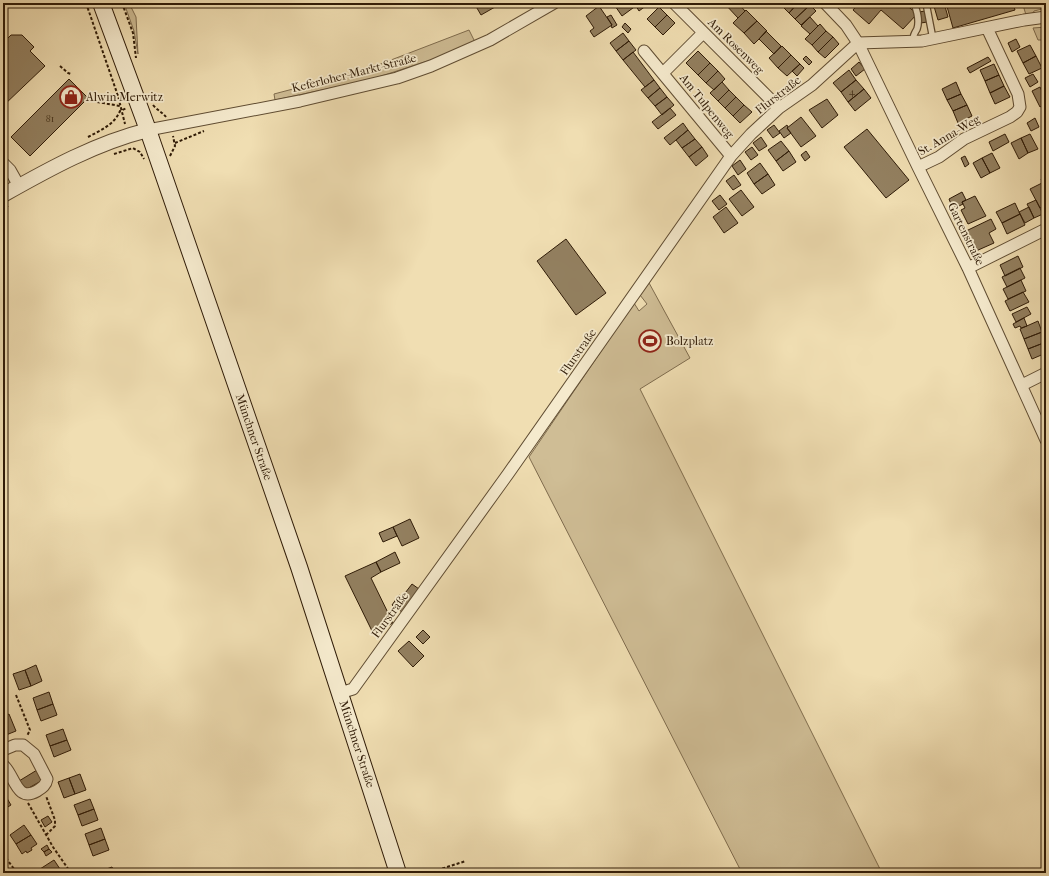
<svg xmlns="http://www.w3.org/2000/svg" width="1049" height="876" viewBox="0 0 1049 876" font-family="'IM FELL French Canon',serif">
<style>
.green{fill:#cfbd95;stroke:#7f6c4e}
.building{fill:#938060;stroke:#2f1b07}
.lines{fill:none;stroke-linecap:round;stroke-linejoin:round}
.service-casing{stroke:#5f4c32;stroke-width:8}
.minor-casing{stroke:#5f4c32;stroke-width:13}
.tertiary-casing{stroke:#5f4c32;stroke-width:16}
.secondary-casing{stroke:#2f1b07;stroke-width:18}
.path{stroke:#2f1b07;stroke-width:2;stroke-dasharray:3 2;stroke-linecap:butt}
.service{stroke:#f5eacd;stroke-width:5.5}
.minor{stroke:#f5eacd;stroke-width:11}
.tertiary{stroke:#f5eacd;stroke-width:14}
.secondary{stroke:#f5eacd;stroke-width:16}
.labels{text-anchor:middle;stroke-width:3.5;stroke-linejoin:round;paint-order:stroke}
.number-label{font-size:10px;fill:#48341d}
.street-label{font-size:12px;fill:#2f1b07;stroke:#f5eacd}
.poi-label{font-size:12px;fill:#2f1b07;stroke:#f5eacd;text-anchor:start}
</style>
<rect width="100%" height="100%" fill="#f0deb2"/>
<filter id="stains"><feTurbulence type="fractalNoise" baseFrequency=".005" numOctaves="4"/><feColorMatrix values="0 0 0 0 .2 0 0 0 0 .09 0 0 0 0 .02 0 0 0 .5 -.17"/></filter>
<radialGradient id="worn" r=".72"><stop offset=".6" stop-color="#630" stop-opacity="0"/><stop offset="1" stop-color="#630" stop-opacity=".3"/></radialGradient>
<path class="green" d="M124 3H129L136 17 138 54 134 31Z
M1032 3H1046V11H1044L1042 9 1034 11 1033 13 1026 15 1023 5Z
M1046 27V40H1038L1033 28Z
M469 30 475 42 443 56 369 80 275 100 274 94 365 70Z
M648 281 690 358 640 389 882 873H742L529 457 634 303 639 311 647 304 640 295Z"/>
<path class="building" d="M474 3H502L481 15Z
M613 3H636L637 5 622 16Z
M636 3H646L647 5 639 11 636 6 637 5Z
M724 3H738L745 11 738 18Z
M786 3H798L789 13 782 6Z
M798 3H808L810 5 795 19 789 13Z
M859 3H904L917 14 903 29 881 10 869 24 853 10Z
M933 3H944L948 17 938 20Z
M946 3H1013L1015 10 953 28Z
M810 5 816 11 801 25 795 19Z
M599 6 612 25 594 37 590 31 594 28 586 16Z
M659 7 667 15 655 27 647 19Z
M746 10 757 21 744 33 733 23Z
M925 11 927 22 921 23 919 12Z
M611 15 617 25 612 28 611 26 612 25 607 17Z
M667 15 675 23 663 35 655 27Z
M810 17 818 26 810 34 801 26Z
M757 21 767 31 754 44 744 33Z
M625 23 631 29 628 33 622 27Z
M820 24 826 31 812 45 805 39Z
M766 31 781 46 774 54 759 39Z
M826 31 833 37 818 52 812 45Z
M623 33 629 41 616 51 610 43Z
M11 35H22L34 47 30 51 45 66 3 106V43Z
M833 37 839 44 825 58 818 52Z
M1016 39 1020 47 1012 52 1008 43Z
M629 41 636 50 623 60 616 51Z
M1030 45 1036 56 1023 63 1017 51Z
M782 46 791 55 778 68 769 58Z
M698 51 710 63 698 75 686 63Z
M633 52 654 80 645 87 623 60Z
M791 55 800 64 787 76 778 68Z
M806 56 812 62 809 65 803 59Z
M1036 56 1042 68 1029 74 1023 63Z
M988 57 991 61 970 73 967 68Z
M859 62 865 69 856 76 851 69Z
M710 63 718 71 706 83 698 75Z
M800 64 804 68 797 76 792 71Z
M994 64 999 75 985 81 980 70Z
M849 70 856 80 841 92 833 83Z
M718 71 725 79 714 90 706 83Z
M1033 74 1038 82 1030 87 1025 78Z
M999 75 1004 86 990 93 985 81Z
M69 79 88 98 30 156 11 137Z
M654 80 660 88 648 98 641 90Z
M856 80 864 89 848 102 841 92Z
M722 82 729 90 718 101 710 93Z
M956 82 961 94 947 100 942 89Z
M1004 86 1010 97 995 104 990 93Z
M1040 87 1046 100V103L1040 107 1032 91Z
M660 88 667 97 655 106 648 98Z
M864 89 871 98 855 111 848 102Z
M729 90 736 97 725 108 718 101Z
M961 94 967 105 953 111 947 100Z
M667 97 674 105 662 115 655 106Z
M736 97 744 105 733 116 725 108Z
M827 99 838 115 822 128 809 110Z
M744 105 752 112 740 123 733 116Z
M967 105 972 116 958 123 953 111Z
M670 108 676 115 658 129 652 122Z
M801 117 816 136 801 147 787 128Z
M1035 118 1039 127 1031 131 1027 123Z
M683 123 688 130 670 145 664 138Z
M774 125 780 133 773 138 767 130Z
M787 125 788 127 787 128 791 133 784 138 779 131Z
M867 129 909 180 886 198 844 147Z
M688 130 695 139 682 148 676 140Z
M1005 134 1009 142 993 151 989 142Z
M1030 134 1038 149 1028 153 1021 138Z
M761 137 767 146 759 151 753 143Z
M1021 138 1028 153 1019 159 1011 143Z
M695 139 702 147 689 157 682 148Z
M781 141 789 151 776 161 768 150Z
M702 147 708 156 696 166 689 157Z
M752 147 758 155 751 160 745 152Z
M789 151 796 162 783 171 776 161Z
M806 151 810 157 805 161 801 155Z
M992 153 1000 168 990 173 982 158Z
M965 156 969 164 965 167 961 158Z
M982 158 990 173 981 178 973 163Z
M740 160 746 169 738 175 732 166Z
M760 163 768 174 754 184 747 173Z
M768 174 775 185 762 194 754 184Z
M734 175 741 185 733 190 726 181Z
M1046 177V189H1045L1041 179Z
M1042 183 1046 189V205L1040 208 1030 189Z
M741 190 754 207 742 216 729 199Z
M962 192 966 200 962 202 963 204 953 209 949 199Z
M720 195 727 204 719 210 712 201Z
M975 196 986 216 968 224 961 210 965 208 962 202Z
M1036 200 1043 214 1034 218 1027 204Z
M1015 203 1020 214 1002 223 996 212Z
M726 207 738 223 724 233 713 217Z
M1029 207 1034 218 1025 223 1019 212Z
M1020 214 1025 225 1007 234 1002 223Z
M991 219 996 229 989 233 994 243 976 251 972 242 970 243 966 231Z
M566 239 606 293 576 315 537 261Z
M1018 256 1023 267 1005 276 1000 265Z
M1020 268 1025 278 1007 287 1002 277Z
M1021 280 1026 291 1008 299 1003 289Z
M1023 292 1029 302 1010 311 1005 301Z
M1027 307 1031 314 1016 322 1012 314Z
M1024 318 1027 326 1021 328 1020 326 1015 328 1013 324Z
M1038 321 1042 332 1024 339 1020 329Z
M1042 332 1046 342 1028 349 1024 339Z
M1046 342V353L1032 359 1028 349Z
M410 519 419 538 402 546 393 527Z
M393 527 397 536 383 542 379 533Z
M395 552 400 563 381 572 376 562Z
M376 562 381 572 371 578 393 623 373 633 345 576Z
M412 584 419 589 402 612 392 605 399 595 402 597Z
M423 630 430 637 423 644 416 637Z
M409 641 424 656 413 667 398 651Z
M36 665 42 681 31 686 25 670Z
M25 670 31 686 19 690 13 674Z
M3 687 7 699 3 701Z
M49 692 53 704 37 710 33 698Z
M53 704 57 715 41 721 37 710Z
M9 714 16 731 6 735 3 728V717Z
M63 729 67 740 50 746 46 735Z
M67 740 71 750 54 757 50 746Z
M37 770 43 780 25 790 19 781Z
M80 774 86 790 75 794 69 778Z
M69 778 75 794 64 798 58 782Z
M5 795 11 805 3 810V797Z
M90 799 94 809 78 815 74 805Z
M94 809 98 820 82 826 78 815Z
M48 816 52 822 45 827 41 820Z
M24 825 31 835 16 844 10 835Z
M101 828 105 839 89 845 85 834Z
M31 835 37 844 31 848 32 850 27 853 26 851 22 854 16 844Z
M105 839 109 850 93 856 89 845Z
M47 845 49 849 44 852 41 849Z
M49 849 52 852 46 856 44 852Z
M54 860 60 869 54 873H42L40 869Z
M112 867 115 873H102L101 871Z
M9 868 13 873H3V872Z"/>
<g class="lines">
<g class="service-casing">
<path id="service" d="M926 3 933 39
M913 42C913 36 914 34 917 29 920 20 917 11 914 3"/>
</g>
<g class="minor-casing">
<path id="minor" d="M674 3 779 108
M825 3 846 25 858 43 918 167 968 268 1046 440
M858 43 922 41 1024 20 1046 17
M644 51 731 156
M663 73 703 33
M148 130 300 101 397 78 431 66 490 40 554 3
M3 163 10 170 19 186
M918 167 939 157 964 139 1010 117 1017 112 1020 107 1018 94 987 28
M968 268 1046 229
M1022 385 1046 373
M340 693 353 689 508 474 731 156 751 134 779 108 812 85 858 43
M3 750 15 745H23L34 754 47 779C46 785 43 787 37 791 16 803 15 775 3 765"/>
</g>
<g class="tertiary-casing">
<path id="tertiary" d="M3 195C49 169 96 143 148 130"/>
</g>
<g class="secondary-casing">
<path id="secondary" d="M101 3 148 130 299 567 398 873"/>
</g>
<path class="path" d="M86 3 118 96 125 124
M122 3 133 33 136 58
M60 66 68 73 71 74
M97 102 120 106
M153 105C157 110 162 112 166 117
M88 137C101 130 114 125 120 111L127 108
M175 143 204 131
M114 154 133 148 140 152 144 159
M170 156 175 146 173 136
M3 209 8 206
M16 695 30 730 27 736
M28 803 53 847 71 873
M46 835 55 826V820L46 796
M3 854 17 873
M428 873 466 861"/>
<use href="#service" class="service"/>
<use href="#minor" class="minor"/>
<use href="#tertiary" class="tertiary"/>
<use href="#secondary" class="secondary"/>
</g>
<defs>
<g id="shop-ring" transform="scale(1.15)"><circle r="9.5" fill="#f5eacd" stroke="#8f2418" stroke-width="1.5"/><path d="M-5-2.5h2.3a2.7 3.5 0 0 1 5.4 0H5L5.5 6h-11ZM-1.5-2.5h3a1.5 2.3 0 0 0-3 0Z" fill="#8f2418"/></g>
<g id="stadium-ring" transform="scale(1.15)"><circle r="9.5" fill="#f5eacd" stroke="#8f2418" stroke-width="1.5"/><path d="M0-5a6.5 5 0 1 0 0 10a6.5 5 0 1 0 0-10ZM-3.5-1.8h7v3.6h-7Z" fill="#8f2418"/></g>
</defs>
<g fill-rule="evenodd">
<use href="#shop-ring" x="71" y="97"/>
<use href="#stadium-ring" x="650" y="341"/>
</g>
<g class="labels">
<g class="number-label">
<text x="852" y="95">4</text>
<text x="50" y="122">81</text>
</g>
<g class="street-label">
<text transform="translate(736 46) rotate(45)" y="4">Am Rosenweg</text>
<text transform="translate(354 73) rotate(-14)" y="4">Keferloher-Markt-Straße</text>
<text transform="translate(778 95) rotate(-38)" y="4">Flurstraße</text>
<text transform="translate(707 106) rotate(51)" y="4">Am Tulpenweg</text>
<text transform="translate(949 135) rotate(-30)" y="4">St. Anna-Weg</text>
<text transform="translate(966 234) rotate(64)" y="4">Gartenstraße</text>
<text transform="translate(578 352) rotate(-55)" y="4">Flurstraße</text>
<text transform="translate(254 437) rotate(71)" y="4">Münchner Straße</text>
<text transform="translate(390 615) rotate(-54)" y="4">Flurstraße</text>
<text transform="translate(357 744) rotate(72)" y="4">Münchner Straße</text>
</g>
<g class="poi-label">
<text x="86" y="101">Alwin Merwitz</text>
<text x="666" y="345">Bolzplatz</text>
</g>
</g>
<rect width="1049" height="876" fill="none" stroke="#f0deb2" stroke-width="16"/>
<rect x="4" y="4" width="1041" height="868" fill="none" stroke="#2f1b07" stroke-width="2"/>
<rect x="8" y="8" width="1033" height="860" fill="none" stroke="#2f1b07"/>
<rect width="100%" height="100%" filter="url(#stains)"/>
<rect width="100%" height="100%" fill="url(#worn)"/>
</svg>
